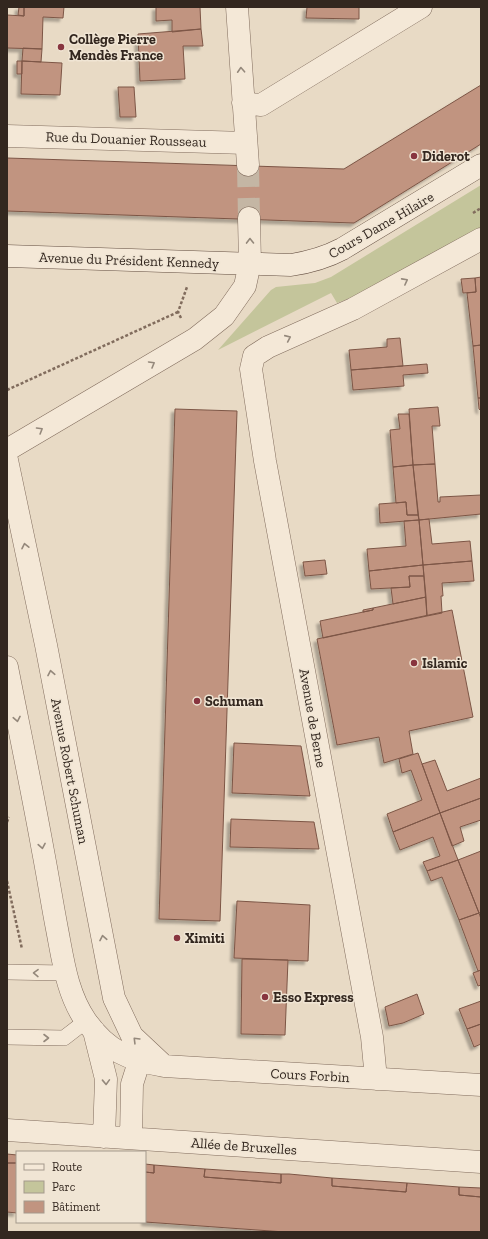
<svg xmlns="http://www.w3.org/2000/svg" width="488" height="1239" viewBox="0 0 488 1239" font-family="'Zilla Slab',serif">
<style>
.green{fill:#c4c59b}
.building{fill:#c19480;stroke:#7d5646;filter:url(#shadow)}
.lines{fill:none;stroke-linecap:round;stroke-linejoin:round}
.street-tunnel{stroke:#c4b6a4;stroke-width:22;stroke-dasharray:22 11;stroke-linecap:butt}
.lane-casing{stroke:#816c5d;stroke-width:16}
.street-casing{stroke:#816c5d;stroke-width:23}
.secondary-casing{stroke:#634e41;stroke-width:23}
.path{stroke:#816c5d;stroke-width:2.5;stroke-dasharray:3 2;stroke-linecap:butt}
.lane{stroke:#f4e8d7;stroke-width:15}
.street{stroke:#f4e8d7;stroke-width:22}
.secondary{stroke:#f4e8d7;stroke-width:22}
.oneway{stroke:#94887b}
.poi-dot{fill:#88353f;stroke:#f0e5d4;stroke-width:1.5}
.labels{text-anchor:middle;stroke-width:3;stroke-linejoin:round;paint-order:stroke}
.poi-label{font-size:14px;font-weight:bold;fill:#33271f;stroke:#f0e5d4;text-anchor:start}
.street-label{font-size:14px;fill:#33271f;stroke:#f0e5d4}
</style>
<defs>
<filter id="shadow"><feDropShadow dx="-3.5" dy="3.5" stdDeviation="1" flood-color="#0004"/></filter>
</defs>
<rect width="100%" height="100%" fill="#e8dac5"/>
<path class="green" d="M481 185V228C434 256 389 285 337 303L331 293 218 350 271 290 276 287 315 283 331 277Z"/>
<path class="building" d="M19 7H24V16L18 15Z
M24 7H64L63 18 43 17 42 49 7 48V15L24 16Z
M156 7H200L201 29 172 32V20L156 21Z
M307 7H359V19L306 18Z
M201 29 203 46H183L185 79 140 81 138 34Z
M23 48 42 49 41 62 22 61Z
M17 61H22V74H17Z
M22 61 62 63 60 95 21 94Z
M481 85V144L354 223 7 211V158L344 169Z
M118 87H134L136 117H120Z
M481 277V345L473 346 467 293 476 292 475 278Z
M475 278 476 292 463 293 461 279Z
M400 338 403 366 351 370 349 350 387 347V339Z
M481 345V398H478L473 346Z
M427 364 428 373 403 375 404 386 353 390 351 370Z
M478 398H481V411L479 409Z
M438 407 440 426H432L435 464 413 465 409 409Z
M175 409 237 411 220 921 159 919Z
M398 414H409L413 465 393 467 390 430 400 429Z
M435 464 438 502H440V497L481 495V514L419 520 413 465Z
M413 465 418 515H407L406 502 396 503 393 467Z
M406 502 407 515H418L419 520 380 523 379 504Z
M429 519 432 544 470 541 472 561 423 565 419 520Z
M419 520 423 565 369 571 367 549 406 546 404 521Z
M325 560 327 574 305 576 303 562Z
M472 561 474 581 442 583 443 596H441L442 613 427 616 423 565Z
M423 565 424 576H409L410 587 371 589 369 571Z
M409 576H424L426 597 393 604 391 588 410 587Z
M426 597 427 616 323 638 320 621 373 610V608Z
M373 608V610L363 612V610Z
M452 610 473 717 409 731 413 754 384 763 379 737 337 745 317 639Z
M234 743 301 746 310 796 232 793Z
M418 753 440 813 393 832 387 814 422 800 411 770 402 773 399 759Z
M435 760 447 791 481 778V798L440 813 422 764Z
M481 798V820L460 827 464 841 452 846 440 813Z
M440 813 458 860 427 871 423 862 440 856 433 837 400 850 393 832Z
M231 819 314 822 319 849 230 847Z
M481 851V912L479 913 458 860Z
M458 860 479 913 459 920 442 877 431 881 427 871Z
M237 901 310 905 308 961 234 958Z
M479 913 481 919V970L478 971 459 920Z
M242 959 288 960 285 1035 241 1034Z
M481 970V985L478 986 473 973Z
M417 994 424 1014 403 1023 389 1026 385 1007Z
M481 1001V1024L467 1029 459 1009Z
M481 1024V1044L474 1047 467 1029Z
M7 1154 17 1155V1163H7Z
M7 1163H17V1213L7 1212Z
M145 1164 154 1165V1173L145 1172Z
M154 1165 205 1169 204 1177 281 1183V1174H289L332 1178V1186L406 1192 407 1183 459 1187V1195L481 1197V1232H285L145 1222V1172L154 1173Z
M205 1169 281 1174V1183L204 1177Z
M332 1178 407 1183 406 1192 332 1186Z
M459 1187 481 1188V1197L459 1195Z"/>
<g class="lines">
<path class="street-tunnel" d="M248 165 249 218"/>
<g class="lane-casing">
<path id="lane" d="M7 972 65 973
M7 1037 64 1038 86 1021"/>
</g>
<g class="street-casing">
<path id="street" d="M237 7 248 165
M243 103 261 105 421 7
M7 136 246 143
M7 450 195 339 224 316 245 286 250 263 249 218
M7 460 46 645 114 998 132 1036 164 1066
M7 667C19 728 32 790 43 851 48 877 52 903 57 929 63 960 67 994 86 1021 107 1051 129 1060 164 1066L481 1085
M94 1031 106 1079 104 1137
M376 1079 372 1037 265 461 251 369 254 356 268 347 353 309 481 239
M7 1130 481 1162
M131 1138 132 1084 139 1062"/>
</g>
<g class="secondary-casing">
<path id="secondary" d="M7 256 291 265C310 262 325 258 342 249L481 165"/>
</g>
<path class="path" d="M473 213 481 208
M181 318 178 312 187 287
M7 390 178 312
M7 822 9 817
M7 881 22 949"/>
<use href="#lane" class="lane"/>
<use href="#street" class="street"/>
<use href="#secondary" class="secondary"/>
</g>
<defs><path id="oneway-chevron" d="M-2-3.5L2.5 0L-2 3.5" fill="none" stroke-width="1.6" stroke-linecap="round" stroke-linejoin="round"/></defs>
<g class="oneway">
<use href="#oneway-chevron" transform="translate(241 70) rotate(-93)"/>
<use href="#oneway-chevron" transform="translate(250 241) rotate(-91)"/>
<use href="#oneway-chevron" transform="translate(405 281) rotate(-28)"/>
<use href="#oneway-chevron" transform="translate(288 338) rotate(-24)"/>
<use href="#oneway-chevron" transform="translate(152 364) rotate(-30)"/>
<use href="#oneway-chevron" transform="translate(40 430) rotate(-31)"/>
<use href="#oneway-chevron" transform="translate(25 546) rotate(-102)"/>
<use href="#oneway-chevron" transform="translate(51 673) rotate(-101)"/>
<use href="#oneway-chevron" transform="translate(17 719) rotate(79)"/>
<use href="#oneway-chevron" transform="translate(42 846) rotate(80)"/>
<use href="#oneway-chevron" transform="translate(103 938) rotate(-101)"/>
<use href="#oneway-chevron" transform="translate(36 973) rotate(-179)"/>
<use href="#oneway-chevron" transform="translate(46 1038)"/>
<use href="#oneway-chevron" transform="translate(136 1040) rotate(-135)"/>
<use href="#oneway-chevron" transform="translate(106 1082) rotate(88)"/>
</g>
<g class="poi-dot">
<circle cx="61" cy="47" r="4"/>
<circle cx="414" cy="156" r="4"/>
<circle cx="414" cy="663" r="4"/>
<circle cx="197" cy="701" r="4"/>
<circle cx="177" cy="938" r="4"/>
<circle cx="265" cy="997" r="4"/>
</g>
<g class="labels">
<g class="poi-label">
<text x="69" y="44">Collège Pierre<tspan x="69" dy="16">Mendès France</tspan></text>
<text x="422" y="161">Diderot</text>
<text x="422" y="668">Islamic</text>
<text x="205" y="706">Schuman</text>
<text x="185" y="943">Ximiti</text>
<text x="273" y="1002">Esso Express</text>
</g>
<g class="street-label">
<text transform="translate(126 139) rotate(2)" y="5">Rue du Douanier Rousseau</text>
<text transform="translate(381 225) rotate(-30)" y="5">Cours Dame Hilaire</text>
<text transform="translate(129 260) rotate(2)" y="5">Avenue du Président Kennedy</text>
<text transform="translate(313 718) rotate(80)" y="5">Avenue de Berne</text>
<text transform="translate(70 771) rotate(79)" y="5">Avenue Robert Schuman</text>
<text transform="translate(310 1075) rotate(3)" y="5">Cours Forbin</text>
<text transform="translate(244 1146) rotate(4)" y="5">Allée de Bruxelles</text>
</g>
</g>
<rect width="488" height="1239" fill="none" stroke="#33271f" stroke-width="16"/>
<rect x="16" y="1151" width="130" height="72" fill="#f0e5d4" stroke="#a4998c"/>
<rect x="24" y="1164" width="20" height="6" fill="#f4e8d7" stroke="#a4998c"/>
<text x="52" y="1171" font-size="12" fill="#33271f">Route</text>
<rect x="24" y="1181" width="20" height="12" fill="#c4c59b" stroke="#a4998c"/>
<text x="52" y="1191" font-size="12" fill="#33271f">Parc</text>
<rect x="24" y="1201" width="20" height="12" fill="#c19480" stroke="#a4998c"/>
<text x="52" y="1211" font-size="12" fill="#33271f">Bâtiment</text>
</svg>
